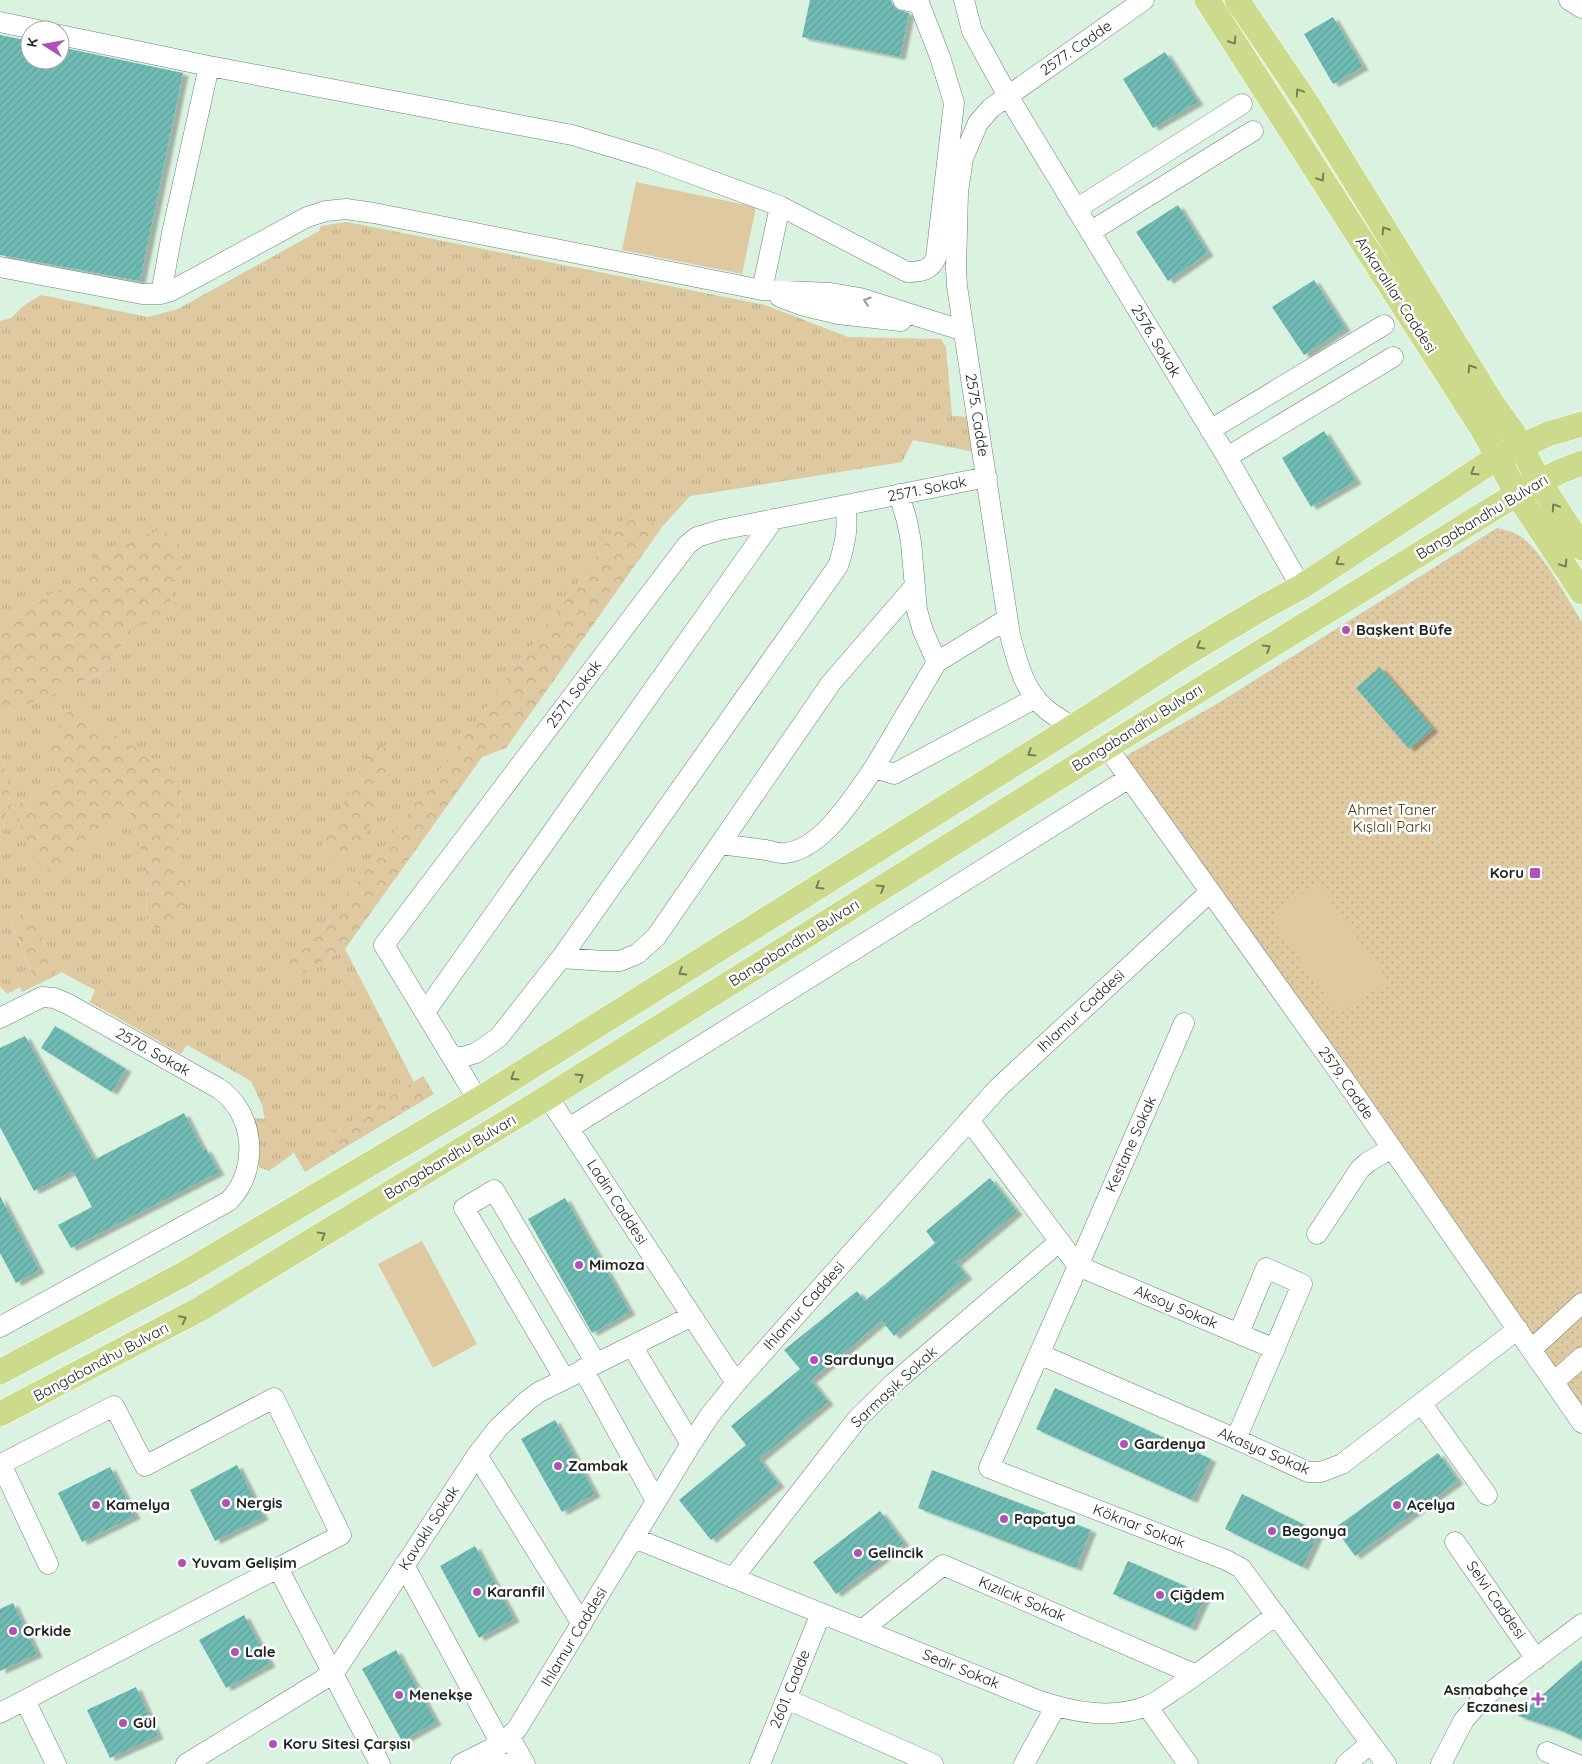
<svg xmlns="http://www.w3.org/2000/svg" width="1582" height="1764" viewBox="0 0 1582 1764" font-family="Quicksand,sans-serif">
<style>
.grass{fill:url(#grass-tufts);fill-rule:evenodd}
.forest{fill:url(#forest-crowns)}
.park{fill:url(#park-dots)}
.pitch{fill:#dec9a1}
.building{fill:url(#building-hatch);filter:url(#shadow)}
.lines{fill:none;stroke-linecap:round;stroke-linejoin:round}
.minor-casing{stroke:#6d8372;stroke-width:21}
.major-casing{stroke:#fff;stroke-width:26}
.minor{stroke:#fff;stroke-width:20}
.major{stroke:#ccda8c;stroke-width:25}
.oneway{stroke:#748055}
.oneway2{stroke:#999d9a}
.poi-dot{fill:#b050b8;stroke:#fff;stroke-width:2}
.labels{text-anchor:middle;stroke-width:5;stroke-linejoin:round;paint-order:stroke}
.street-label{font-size:15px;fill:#1c251e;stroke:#fff}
.poi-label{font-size:15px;font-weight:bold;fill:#1c251e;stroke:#fff;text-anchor:start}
.park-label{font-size:15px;fill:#4b390d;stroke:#fff}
</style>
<defs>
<pattern id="grass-tufts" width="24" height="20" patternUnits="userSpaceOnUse" patternTransform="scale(1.25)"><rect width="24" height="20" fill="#dec9a1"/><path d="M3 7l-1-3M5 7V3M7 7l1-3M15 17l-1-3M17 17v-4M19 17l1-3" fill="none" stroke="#beac8a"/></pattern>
<pattern id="forest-crowns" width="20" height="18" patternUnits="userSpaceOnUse" patternTransform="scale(1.25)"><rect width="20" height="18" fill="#dec9a1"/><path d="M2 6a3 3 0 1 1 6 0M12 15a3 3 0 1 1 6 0" fill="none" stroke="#beac8a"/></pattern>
<pattern id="park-dots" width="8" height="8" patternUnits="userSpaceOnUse" patternTransform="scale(1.25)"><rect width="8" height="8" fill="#dec9a1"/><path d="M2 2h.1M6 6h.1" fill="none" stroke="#beac8a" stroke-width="1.8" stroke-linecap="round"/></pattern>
<pattern id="building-hatch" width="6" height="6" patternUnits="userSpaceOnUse" patternTransform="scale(1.25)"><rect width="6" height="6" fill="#70bcb5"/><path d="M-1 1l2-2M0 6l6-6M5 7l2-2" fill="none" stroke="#60a19b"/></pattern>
<filter id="shadow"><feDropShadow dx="5.5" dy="3" stdDeviation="1" flood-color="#0004"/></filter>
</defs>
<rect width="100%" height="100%" fill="#daf2e0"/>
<path class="grass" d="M347 222 765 305 848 337 941 339 946 347 952 416 971 417 975 452 913 440 902 462 690 496 662 527 628 515 323 929 284 966 291 979 345 949 414 1082 332 1133 329 1157 305 1172 294 1153 269 1171 259 1167 254 1118 265 1119 262 1105 251 1081 187 1045 181 1054 90 1002 95 990 61 972 57 975 30 907 12 924 34 980 7 994 0 986V841L10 796 0 748V717L110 669 131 626 93 573 0 620V321L11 318 23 306 41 295 148 317 178 309 319 231 321 226ZM182 776 177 862 191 889 147 926 146 868 129 809 59 877 14 806 62 779Z"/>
<path class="forest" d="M628 514 662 527 506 748 482 757 345 949 291 980 284 966 323 929Z
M164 529 184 549 180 578 160 623 131 626 110 669 0 717V620L93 573 94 552Z
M71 708 182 776 177 862 191 889 174 931 147 926 146 868 129 809 59 877 31 856 14 806 62 779 47 743Z
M374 744 391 750 369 829 341 865 321 846Z
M0 748 10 796 0 841Z
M30 906 57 975 22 992 20 987 34 980 12 923Z
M423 1076 434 1094 329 1157 332 1133Z"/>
<path class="park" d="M1497 528C1506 530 1515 532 1523 538 1542 552 1568 600 1582 622V1423L1117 761 1220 702Z"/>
<path class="pitch" d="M636 182 756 207 742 274 622 250Z
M1317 882 1388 981 1338 1014 1270 917Z
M422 1241 477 1344 433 1368 378 1264Z"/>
<path class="building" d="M810 0H891L892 4 896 9 909 13 900 57 802 37Z
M1333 17 1363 67 1333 84 1304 34Z
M0 35 30 41V60H60V47L183 73 140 281 0 255Z
M1165 52 1198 102 1153 128 1123 79Z
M1178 205 1208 253 1168 281 1136 232Z
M1314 280 1345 328 1304 355 1272 307Z
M1324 431 1356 481 1311 507 1282 458Z
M1380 667 1433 729 1409 749 1356 688Z
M55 1026 126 1069 112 1092 41 1048Z
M25 1036 94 1160 184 1113 203 1150 206 1149 219 1172 71 1248 58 1225 92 1207 73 1171 34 1191 0 1127V1048Z
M990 1178 1017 1212 956 1263 967 1276 894 1336 882 1321 811 1380 828 1402 759 1459 779 1484 711 1540 679 1500 746 1445 731 1426 800 1369 784 1350 857 1291 865 1301 935 1243 926 1231Z
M0 1196 39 1270 16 1283 0 1253Z
M565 1198 630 1312 592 1333 528 1219Z
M1055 1388 1211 1459 1192 1500 1036 1429Z
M555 1420 595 1494 562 1512 521 1439Z
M1438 1453 1458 1481 1355 1556 1335 1528Z
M237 1465 263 1517 215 1541 190 1490Z
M110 1467 135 1516 82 1542 58 1493Z
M932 1470 1091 1530 1076 1568 918 1508Z
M1242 1494 1319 1532 1303 1567 1225 1529Z
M880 1511 904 1543 836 1594 813 1562Z
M475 1546 514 1619 479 1638 440 1566Z
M1128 1561 1206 1595 1191 1628 1113 1594Z
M13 1603 37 1654 0 1671V1609Z
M244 1615 270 1664 226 1688 199 1640Z
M396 1650 436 1722 402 1741 362 1669Z
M1582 1660V1740L1558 1729 1518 1716Z
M136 1687 158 1736 110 1758 87 1710Z"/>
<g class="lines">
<g class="minor-casing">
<path id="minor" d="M964 0 972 31 1008 96 1227 457 1301 587
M1569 0 1582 8
M0 22 38 30
M60 35 209 66
M1076 209 1242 104
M1090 232 1253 131
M0 267 142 294H161L171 291 307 217 326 211 346 209 374 213 762 290 780 206 907 272C920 272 930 271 936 258L954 103 940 57 919 3 903 0
M762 290 831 293 860 298 964 331
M161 294 172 233 209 66 572 135 652 159 780 206
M780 297 801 305 838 314 901 321
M1210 430 1384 325
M1227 457 1393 357
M899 494 907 521 911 542 917 610 923 631 937 662 1007 619
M1073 727C1064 721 1054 716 1046 709 1024 691 1017 661 1010 635L957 286 956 269 958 192 963 158 978 123 991 108 1144 0
M1107 747 1344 1079 1582 1423
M874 768 937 662
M720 844 831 683 914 587
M561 958 604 961H620L637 954 656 937 720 844C736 846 751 848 766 850 772 851 779 854 785 853 822 850 855 795 874 768L894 774 1036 698
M425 1012 774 519
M0 1018 42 997 54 998 68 1004 218 1088C255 1112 260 1169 229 1201L0 1327
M1184 1023 1078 1266 1275 1349
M452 1056 463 1057 476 1053 499 1037 561 958 838 566C845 545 849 527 845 505
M548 1097 736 1383
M478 1100 384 945 687 545 697 537 720 530 987 477
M969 1120 1078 1266 989 1468 1226 1560 1241 1568 1386 1764
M569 1128 1129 778
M1317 1234 1360 1169 1368 1162 1392 1148
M632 1346 691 1444
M1532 1349 1582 1303
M1039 1354 1236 1439 1308 1472H1321L1342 1464 1518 1329
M583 1369 656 1501
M564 1378 464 1208 494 1190 596 1363
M1554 1382 1582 1357
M1422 1404 1487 1495
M1236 1439 1302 1284 1266 1268 1239 1333
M477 1455 582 1624
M634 1538 1037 1700C1072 1712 1111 1720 1147 1706 1160 1701 1171 1691 1183 1684 1215 1662 1245 1638 1276 1615
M1455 1542 1536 1659
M404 1565 501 1744
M278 1568 380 1764
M733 1578 858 1418 895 1382 1060 1241
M862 1630 943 1565 1196 1675
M787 1699 933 1764
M25 1700 56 1764
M1147 1706 1188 1764
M0 1713 341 1535 274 1398 145 1466 114 1406 1 1464 48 1564
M510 1738 525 1764
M1547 1752 1576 1764
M481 1754 505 1764
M186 1764 321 1681 338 1667 477 1455 499 1427 527 1401 539 1392 692 1316
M461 1764 501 1744 517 1729 691 1444 710 1415 736 1383 998 1088 1210 892
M760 1764 821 1613
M1024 1764 1056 1706
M1346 1764 1370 1744
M1441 1764 1464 1720 1484 1697 1582 1624"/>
</g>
<g class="major-casing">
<path id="major" d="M1207 0 1483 430 1517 494 1582 592
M1237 0 1308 105 1492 403 1514 434 1539 481 1582 548
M0 1372 182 1275 478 1100 1073 727 1187 653 1264 607 1301 587 1498 457 1548 434 1582 424
M0 1414 200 1309 548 1097 1107 747 1481 516C1514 496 1546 475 1582 463"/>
</g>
<use href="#minor" class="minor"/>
<use href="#major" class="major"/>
</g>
<defs><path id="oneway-chevron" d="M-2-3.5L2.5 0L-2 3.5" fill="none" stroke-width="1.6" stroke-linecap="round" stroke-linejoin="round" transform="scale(1.25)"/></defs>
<g class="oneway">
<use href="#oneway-chevron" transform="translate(1233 41) rotate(57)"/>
<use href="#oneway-chevron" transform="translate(1299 92) rotate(-124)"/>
<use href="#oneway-chevron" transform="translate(1321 178) rotate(57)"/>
<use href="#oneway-chevron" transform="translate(1385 230) rotate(-122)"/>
<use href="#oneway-chevron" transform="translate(1471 368) rotate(-122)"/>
<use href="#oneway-chevron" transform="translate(1474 472) rotate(147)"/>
<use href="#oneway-chevron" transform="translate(1555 507) rotate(-124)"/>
<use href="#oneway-chevron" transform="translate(1339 562) rotate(146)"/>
<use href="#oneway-chevron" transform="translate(1564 564) rotate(57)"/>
<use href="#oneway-chevron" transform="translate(1200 646) rotate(149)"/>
<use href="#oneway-chevron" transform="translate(1267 648) rotate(-32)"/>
<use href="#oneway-chevron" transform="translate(1031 753) rotate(148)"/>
<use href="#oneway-chevron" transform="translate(819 886) rotate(148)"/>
<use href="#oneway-chevron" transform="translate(881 888) rotate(-32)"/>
<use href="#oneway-chevron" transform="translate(682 972) rotate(148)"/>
<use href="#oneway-chevron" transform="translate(514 1077) rotate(148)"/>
<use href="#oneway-chevron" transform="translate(580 1077) rotate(-32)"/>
<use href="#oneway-chevron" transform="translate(322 1235) rotate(-31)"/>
<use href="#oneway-chevron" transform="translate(183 1319) rotate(-28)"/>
</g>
<use class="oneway2" href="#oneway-chevron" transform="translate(867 301) rotate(-163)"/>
<g class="poi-dot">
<circle cx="1346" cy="630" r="5"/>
<rect x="1529" y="867" width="12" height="12" rx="2.5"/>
<circle cx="579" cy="1265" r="5"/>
<circle cx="814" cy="1360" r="5"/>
<circle cx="1124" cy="1444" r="5"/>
<circle cx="558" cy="1466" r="5"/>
<circle cx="226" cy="1503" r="5"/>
<circle cx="96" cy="1505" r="5"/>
<circle cx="1397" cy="1505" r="5"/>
<circle cx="1004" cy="1519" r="5"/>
<circle cx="1272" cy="1531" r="5"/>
<circle cx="858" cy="1553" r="5"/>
<circle cx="182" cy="1563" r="5"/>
<circle cx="477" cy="1592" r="5"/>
<circle cx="1160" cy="1595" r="5"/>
<circle cx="13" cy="1631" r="5"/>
<circle cx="235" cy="1652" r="5"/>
<circle cx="399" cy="1695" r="5"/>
<path d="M1535.5 1691.5h5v5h5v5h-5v5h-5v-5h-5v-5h5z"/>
<circle cx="123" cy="1723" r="5"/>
<circle cx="273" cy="1744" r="5"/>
</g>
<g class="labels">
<g class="street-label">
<text transform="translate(1076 48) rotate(-35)" y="5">2577. Cadde</text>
<text transform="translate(1396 295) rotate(57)" y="5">Ankaralılar Caddesi</text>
<text transform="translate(1156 341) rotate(59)" y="5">2576. Sokak</text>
<text transform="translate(977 415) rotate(81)" y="5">2575. Cadde</text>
<text transform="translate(927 489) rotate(-11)" y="5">2571. Sokak</text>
<text transform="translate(1482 517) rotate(-31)" y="5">Bangabandhu Bulvarı</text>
<text transform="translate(574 694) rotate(-53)" y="5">2571. Sokak</text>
<text transform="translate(1137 728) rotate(-32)" y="5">Bangabandhu Bulvarı</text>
<text transform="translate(794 943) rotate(-32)" y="5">Bangabandhu Bulvarı</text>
<text transform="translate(1081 1011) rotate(-43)" y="5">Ihlamur Caddesi</text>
<text transform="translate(153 1052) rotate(29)" y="5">2570. Sokak</text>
<text transform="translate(1346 1083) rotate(55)" y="5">2579. Cadde</text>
<text transform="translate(1131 1144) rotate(-66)" y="5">Kestane Sokak</text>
<text transform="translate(450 1157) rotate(-31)" y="5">Bangabandhu Bulvarı</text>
<text transform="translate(617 1202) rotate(57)" y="5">Ladin Caddesi</text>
<text transform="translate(804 1306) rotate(-48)" y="5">Ihlamur Caddesi</text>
<text transform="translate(1176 1307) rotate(23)" y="5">Aksoy Sokak</text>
<text transform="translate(101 1362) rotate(-28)" y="5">Bangabandhu Bulvarı</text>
<text transform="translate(894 1387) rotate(-43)" y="5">Sarmaşık Sokak</text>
<text transform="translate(1264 1451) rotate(23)" y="5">Akasya Sokak</text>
<text transform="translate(1139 1526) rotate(21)" y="5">Köknar Sokak</text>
<text transform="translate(429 1528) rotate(-57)" y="5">Kavaklı Sokak</text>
<text transform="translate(1022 1599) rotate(23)" y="5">Kızılcık Sokak</text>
<text transform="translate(1496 1600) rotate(55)" y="5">Selvi Caddesi</text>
<text transform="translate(574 1637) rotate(-59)" y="5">Ihlamur Caddesi</text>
<text transform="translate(961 1669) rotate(22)" y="5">Sedir Sokak</text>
<text transform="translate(790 1689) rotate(-68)" y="5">2601. Cadde</text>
</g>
<g class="poi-label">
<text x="1356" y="635">Başkent Büfe</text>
<text x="1524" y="878" text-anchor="end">Koru</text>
<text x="589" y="1270">Mimoza</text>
<text x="824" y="1365">Sardunya</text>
<text x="1134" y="1449">Gardenya</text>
<text x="568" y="1471">Zambak</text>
<text x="236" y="1508">Nergis</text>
<text x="106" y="1510">Kamelya</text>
<text x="1407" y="1510">Açelya</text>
<text x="1014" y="1524">Papatya</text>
<text x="1282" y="1536">Begonya</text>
<text x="868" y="1558">Gelincik</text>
<text x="192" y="1568">Yuvam Gelişim</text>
<text x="487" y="1597">Karanfil</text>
<text x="1170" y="1600">Çiğdem</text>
<text x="23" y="1636">Orkide</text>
<text x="245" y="1657">Lale</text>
<text x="1528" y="1695" text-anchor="end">Asmabahçe<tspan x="1528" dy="17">Eczanesi</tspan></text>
<text x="409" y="1700">Menekşe</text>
<text x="133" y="1728">Gül</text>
<text x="283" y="1749">Koru Sitesi Çarşısı</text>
</g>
<g class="park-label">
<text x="1392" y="815">Ahmet Taner<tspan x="1392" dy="17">Kışlalı Parkı</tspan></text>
</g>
</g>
<g transform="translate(45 45) rotate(281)"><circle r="24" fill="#ffffff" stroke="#a4a8a5"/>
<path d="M0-4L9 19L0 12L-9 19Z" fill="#b050b8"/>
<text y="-8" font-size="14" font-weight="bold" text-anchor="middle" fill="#1c251e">K</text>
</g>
</svg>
